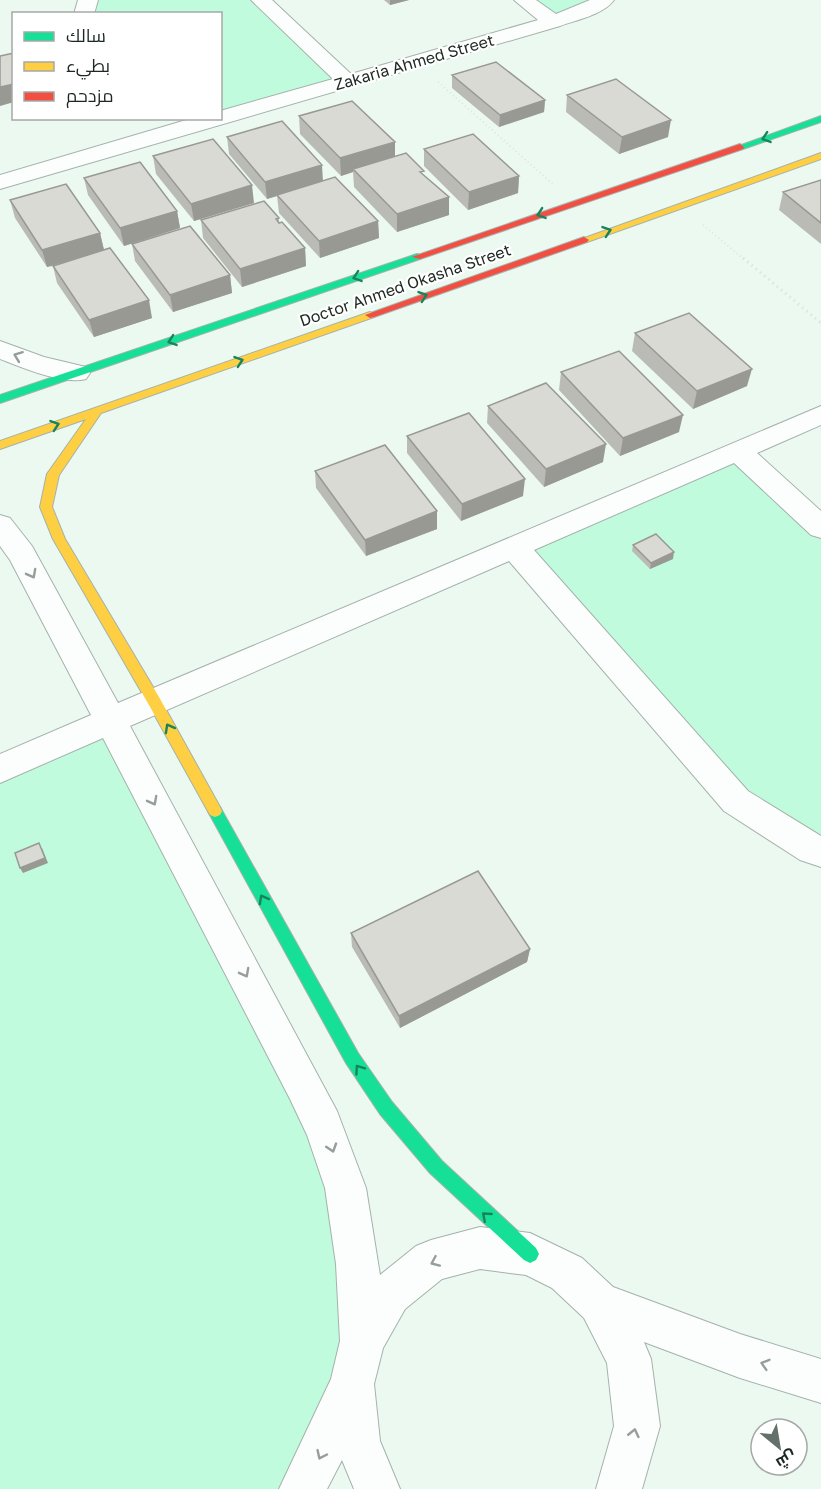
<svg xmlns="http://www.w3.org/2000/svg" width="821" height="1489" viewBox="0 0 821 1489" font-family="'Golos Text',Cairo,sans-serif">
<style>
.green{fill:#c0fbdd}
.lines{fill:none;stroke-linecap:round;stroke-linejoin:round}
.street-casing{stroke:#a5b2ab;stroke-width:2}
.fast-casing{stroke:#a5b2ab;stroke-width:2}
.slow-casing{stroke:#a5b2ab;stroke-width:2}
.jam-casing{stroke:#a5b2ab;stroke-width:2}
.path-far1{stroke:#dfe4e1;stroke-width:2;stroke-dasharray:1 3;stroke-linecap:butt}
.path{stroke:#dfe4e1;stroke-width:3;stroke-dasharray:1.5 4;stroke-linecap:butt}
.street{fill:#fcfefd;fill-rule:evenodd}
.fast{fill:#16e098;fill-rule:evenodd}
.slow{fill:#ffcf43;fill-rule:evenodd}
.jam{fill:#f24e42;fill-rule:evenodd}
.wall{fill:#bbbbb6}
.shaded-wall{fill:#999994}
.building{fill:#dadad4;stroke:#999994;stroke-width:1.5}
.oneway{stroke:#19845c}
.oneway2{stroke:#979e9a}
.labels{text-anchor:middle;stroke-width:4.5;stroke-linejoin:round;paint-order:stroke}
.far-street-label{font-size:16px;fill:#1c2821;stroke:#fff}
</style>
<rect width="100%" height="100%" fill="#ebf9f1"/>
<path class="green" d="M88 0H261L347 81 221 118 220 14H84Z
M524 0H604L553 22Z
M738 451 821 528V852L736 801 514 547Z
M111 721 304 1085 362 1341 302 1489H0V769Z"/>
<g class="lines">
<g class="street-casing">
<path id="street" d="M78 0H98L94 14H74Z
M251 0H272L351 74 538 20 514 0H536L556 14 590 0H614C603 15 576 20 560 26L0 189V175L193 118H220V111L333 79Z
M0 341 44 357 86 367 90 373 86 379C63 385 23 368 0 359Z
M821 406V425L757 453 821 511V538L811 535 734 463 534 550 748 791 821 836V867L800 860 724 811 509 561 130 726 337 1111 366 1188 380 1275 416 1246 431 1240 480 1227 530 1233 582 1258 613 1287 740 1334 821 1359V1403L740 1378 644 1342 651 1359 660 1426 642 1489H596L614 1426 607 1363 584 1318 552 1288 526 1275 480 1269 442 1279 405 1309 383 1348 374 1384 380 1441 400 1489H354L342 1460 327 1489H279L331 1379 340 1341 336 1264 325 1188 307 1135 290 1099 103 738 0 783V754L91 715 10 560 0 546V515L10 518 32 546 118 703Z"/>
</g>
<g class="fast-casing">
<path id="fast" d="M821 116V122L743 149 736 147Z
M417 254 420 255V259L0 403V395Z
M215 805 220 807 358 1053 392 1102 442 1161 536 1248 539 1254 536 1260 530 1263 524 1260 430 1173 380 1114 346 1063 210 815 208 811 210 807Z"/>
</g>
<g class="slow-casing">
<path id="slow" d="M821 153V159L587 242 579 240Z
M370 312 375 315 374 317 101 413 59 475 52 507 65 539 159 697 220 807 222 811 220 815 215 817 210 815 149 705 53 539 40 507 47 474 86 419 0 449V441Z"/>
</g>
<g class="jam-casing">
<path id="jam" d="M740 144 744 147 743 149 420 259 412 257Z
M584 237 589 240 587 242 374 317 370 318 365 315Z"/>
</g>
<path class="path-far1" d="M438 82 554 185
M703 225 745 260"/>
<path class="path" d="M743 258 821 323"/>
<use href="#street" class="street"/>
<use href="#fast" class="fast"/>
<use href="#slow" class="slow"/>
<use href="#jam" class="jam"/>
</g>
<path class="wall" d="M384 0H409L390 5Z
M452 75 545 100 544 112 499 127 452 88Z
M567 95 668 137 619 154 566 112Z
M299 116 395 142V156L424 175 449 197V215L397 232 354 187 353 172 341 176 300 134Z
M227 137 323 181 378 221 379 238 320 258 279 213 277 196 267 199 229 154Z
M424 149 519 176 518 193 468 210 424 166Z
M153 156 254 203 194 221 156 174Z
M84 178 177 211 180 228 124 246 88 195Z
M821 180V244L779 210 783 192Z
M10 200 100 233 104 250 152 318 94 337 57 283 53 266 47 267 15 218Z
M279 218V222L305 248 306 266 242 287 203 238 201 220Z
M132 244 230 275 232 293 173 312 135 261Z
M635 333 747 386 693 409 632 351Z
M561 372 679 432 620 456 559 390Z
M488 406 603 462 544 487 487 423Z
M407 436 523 496 461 521 407 453Z
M315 471 437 511V529L366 556 316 488Z
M633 545 673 559 650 569 632 551Z
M351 933 530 949 527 962 400 1028 352 947Z"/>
<path class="shaded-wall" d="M390 0H409L390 5Z
M14 84V102L0 106V87Z
M545 100 544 112 499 127 500 115Z
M671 120 668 137 619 154 622 137Z
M395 142V159L353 169V172L341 176 340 158Z
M322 165 323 182 267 199 265 182Z
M519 176 518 193 468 210 469 192Z
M252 185 254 203 194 221 191 204Z
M449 197V215L397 232V214Z
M177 211 180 228 124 246 120 228Z
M378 221 379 238 320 258 319 241Z
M100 233 104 250 47 267 42 250Z
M305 248 306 266 242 287 240 269Z
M230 275 232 293 173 312 170 295Z
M149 300 152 318 94 337 89 320Z
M752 369 747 386 693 409 697 391Z
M683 415 679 432 620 456 623 438Z
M606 444 603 462 544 487 546 469Z
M525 479 523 496 461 521 462 504Z
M437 511V529L366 556 365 540Z
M674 552 673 559 650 569 651 563Z
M42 848 48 863 23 873 20 868Z
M530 949 527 962 400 1028 399 1016Z"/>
<path class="building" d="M14 53V84L0 87V56Z
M496 62 545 100 500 115 452 75Z
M616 79 671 120 622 137 567 95Z
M352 101 395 142 340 158 299 116Z
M282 121 322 165 265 182 227 137Z
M473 134 519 176 469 192 424 149Z
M213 139 252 185 191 204 153 156Z
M406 153 424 171 420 172 449 197 397 214 353 169Z
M140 162 177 211 120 228 84 178Z
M335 177 378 221 319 241 277 195Z
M821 180V223L783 192Z
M66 184 100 233 42 250 10 200Z
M264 201 279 218 276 219 279 223 282 222 305 248 240 269 201 220Z
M190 226 230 275 170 295 132 244Z
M110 248 149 300 89 320 53 266Z
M689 313 752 369 697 391 635 333Z
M619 351 683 415 623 438 561 372Z
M546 383 606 444 546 469 488 406Z
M469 413 525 479 462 504 407 436Z
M385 445 437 511 365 540 315 471Z
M656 534 674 552 651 563 633 545Z
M39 843 45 858 20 868 15 853Z
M478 871 530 949 399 1016 351 933Z"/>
<defs><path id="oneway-chevron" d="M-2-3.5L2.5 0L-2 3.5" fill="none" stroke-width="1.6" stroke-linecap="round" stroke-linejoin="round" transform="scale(1.5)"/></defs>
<g class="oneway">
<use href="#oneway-chevron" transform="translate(766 138) rotate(161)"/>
<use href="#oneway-chevron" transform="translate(541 214) rotate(161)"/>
<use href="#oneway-chevron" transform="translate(607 231) rotate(-19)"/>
<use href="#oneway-chevron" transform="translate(357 277) rotate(161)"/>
<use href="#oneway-chevron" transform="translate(423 296) rotate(-19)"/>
<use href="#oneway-chevron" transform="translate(172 341) rotate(161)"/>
<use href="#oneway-chevron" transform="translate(239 361) rotate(-19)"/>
<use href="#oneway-chevron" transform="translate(55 425) rotate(-19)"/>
<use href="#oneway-chevron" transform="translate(169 728) rotate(-119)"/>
<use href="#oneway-chevron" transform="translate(263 899) rotate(-119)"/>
<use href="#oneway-chevron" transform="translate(359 1069) rotate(-125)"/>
<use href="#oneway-chevron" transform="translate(486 1216) rotate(-139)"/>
</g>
<g class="oneway2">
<use href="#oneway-chevron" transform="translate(18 356) rotate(-159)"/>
<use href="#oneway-chevron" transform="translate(32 574) rotate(62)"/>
<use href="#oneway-chevron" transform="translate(153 801) rotate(62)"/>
<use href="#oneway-chevron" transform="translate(245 973) rotate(62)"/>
<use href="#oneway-chevron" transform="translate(332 1148) rotate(72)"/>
<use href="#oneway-chevron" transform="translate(435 1262) rotate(156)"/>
<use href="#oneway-chevron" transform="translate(765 1364) rotate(-163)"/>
<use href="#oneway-chevron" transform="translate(634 1433) rotate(-77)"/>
<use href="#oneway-chevron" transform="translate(321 1455) rotate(115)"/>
</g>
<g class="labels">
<g class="far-street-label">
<text transform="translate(414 62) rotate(-16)" y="6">Zakaria Ahmed Street</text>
<text transform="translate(405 285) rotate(-19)" y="6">Doctor Ahmed Okasha Street</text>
</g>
</g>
<rect x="12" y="12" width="210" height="108" fill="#ffffff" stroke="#a4a9a6" stroke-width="1.5"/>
<rect x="24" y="32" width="30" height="9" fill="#16e098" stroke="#a4a9a6" stroke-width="1.5"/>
<text x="66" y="42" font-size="18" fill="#1c2821">سالك</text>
<rect x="24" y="62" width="30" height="9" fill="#ffcf43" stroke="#a4a9a6" stroke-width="1.5"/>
<text x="66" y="72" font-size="18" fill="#1c2821">بطيء</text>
<rect x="24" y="92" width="30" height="9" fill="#f24e42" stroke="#a4a9a6" stroke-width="1.5"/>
<text x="66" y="102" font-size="18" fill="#1c2821">مزدحم</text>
<g transform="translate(779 1447) rotate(150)"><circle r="28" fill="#ffffff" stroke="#a4a9a6" stroke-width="1.5"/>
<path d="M0-4.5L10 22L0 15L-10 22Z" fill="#64716a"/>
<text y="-9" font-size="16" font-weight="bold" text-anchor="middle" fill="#1c2821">ش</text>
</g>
</svg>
